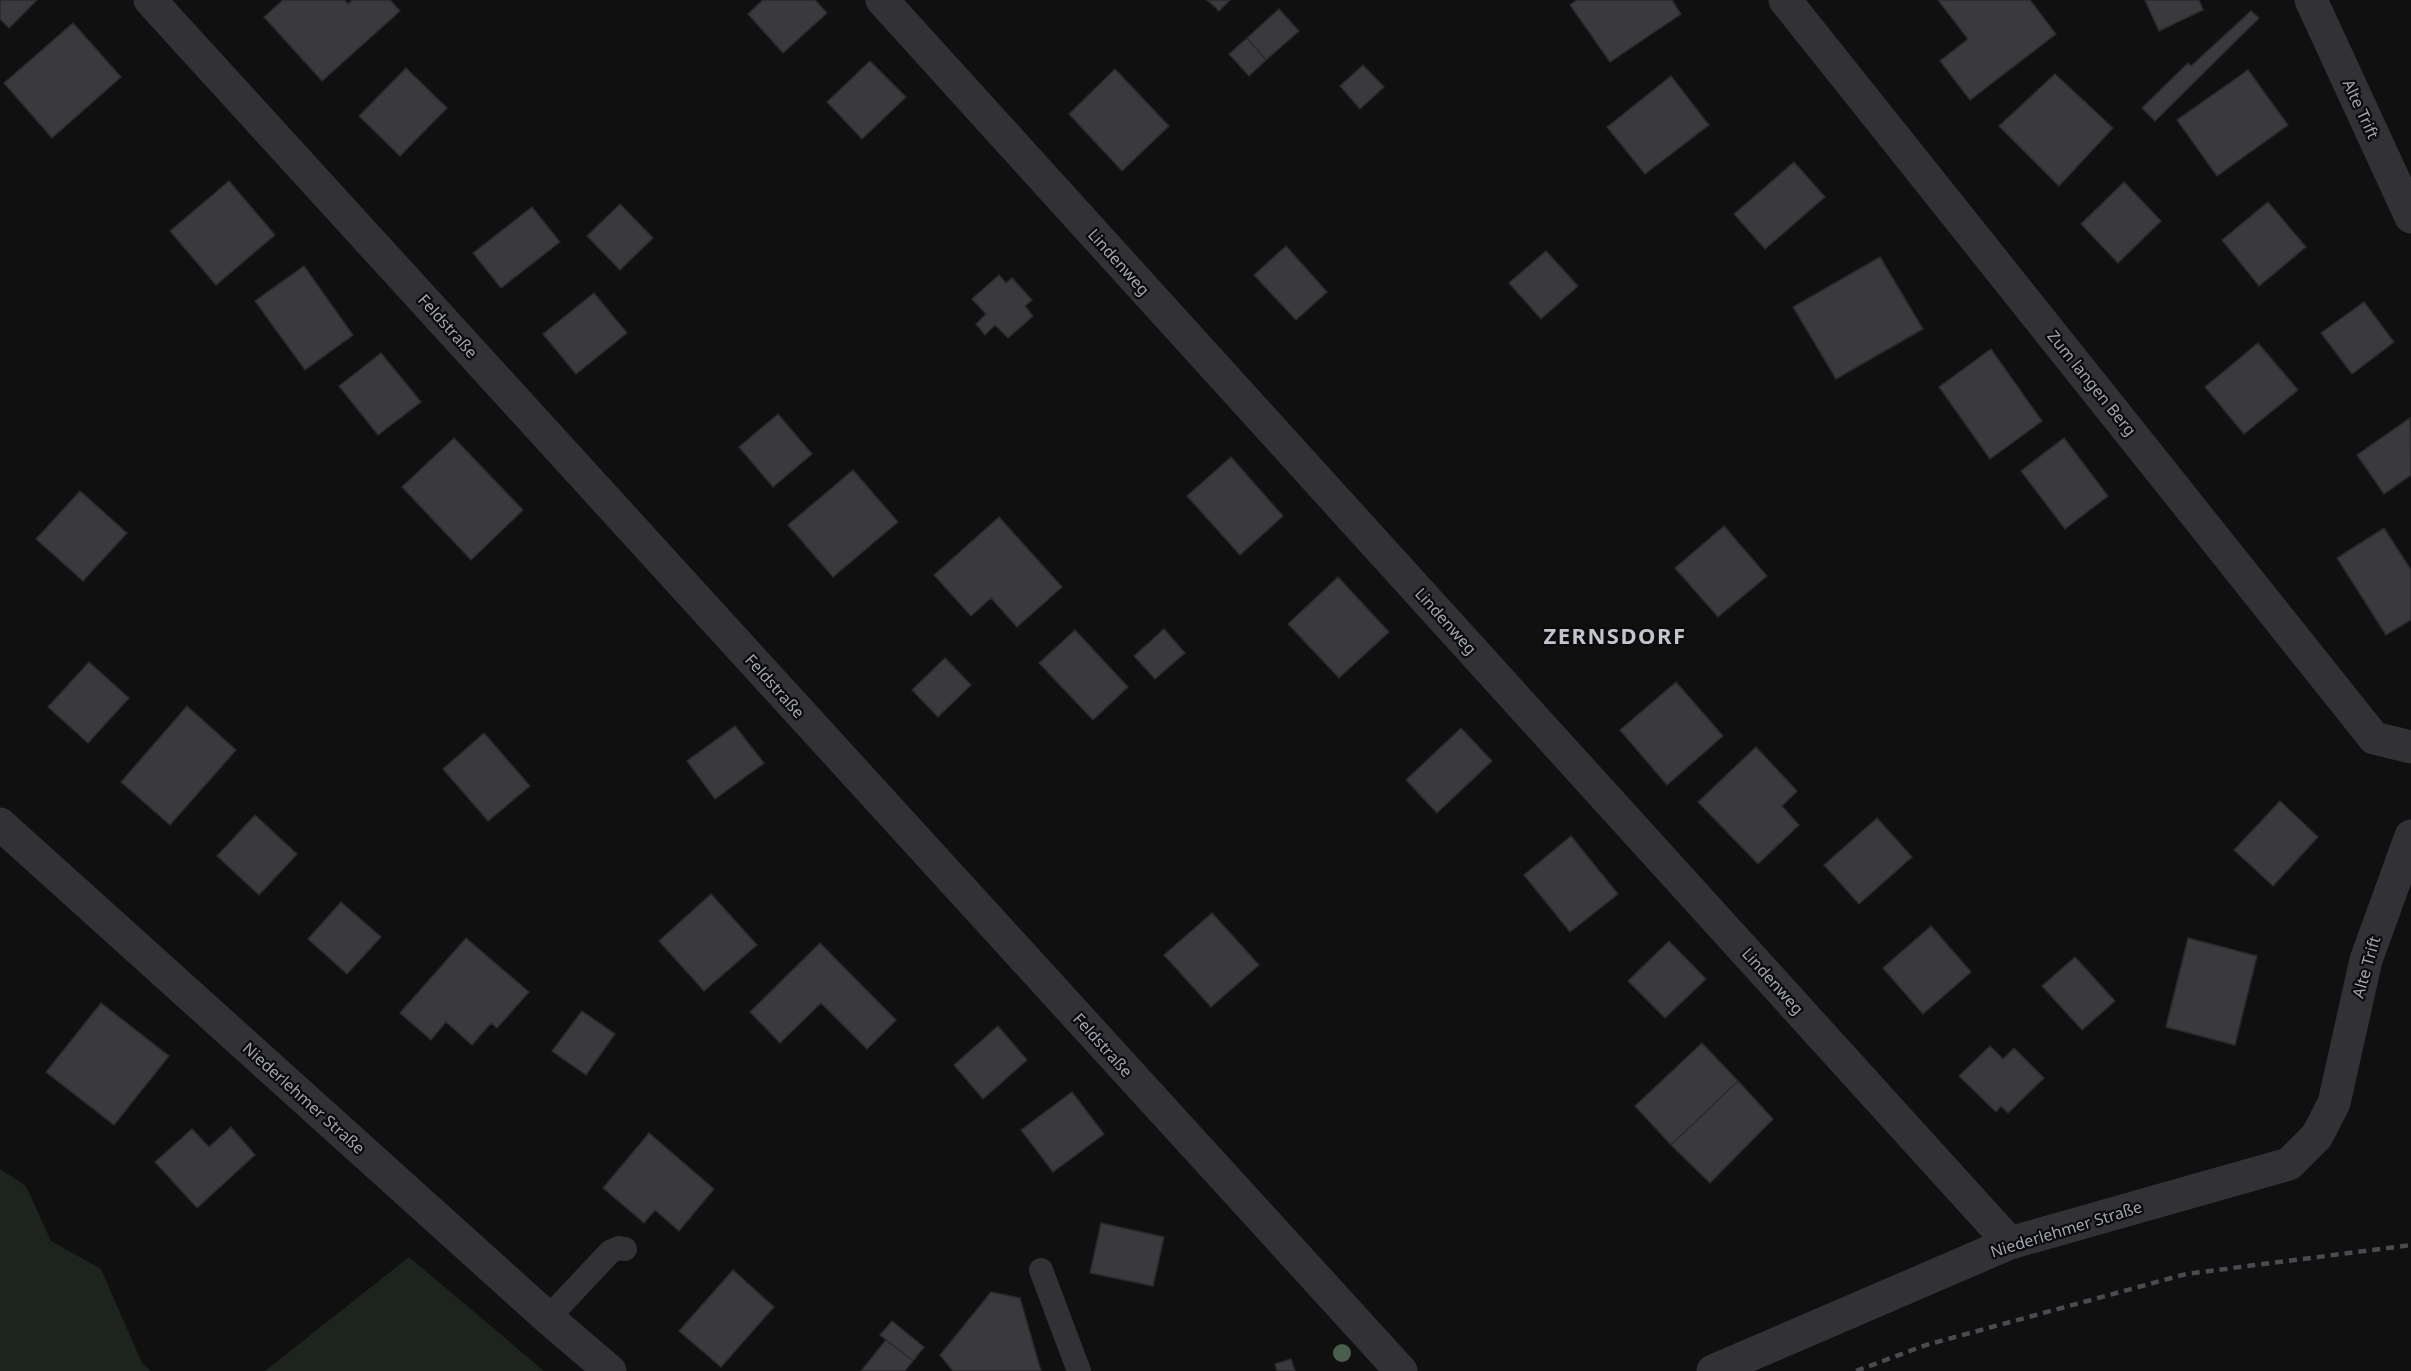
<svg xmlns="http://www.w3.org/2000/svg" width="2411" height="1371" viewBox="0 0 2411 1371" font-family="'Noto Sans',sans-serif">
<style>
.green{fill:#1d241e}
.building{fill:#3a3a3e;stroke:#2a2a2d;stroke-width:1.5}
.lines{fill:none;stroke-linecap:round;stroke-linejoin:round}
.lane{stroke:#313136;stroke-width:24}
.street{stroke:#313136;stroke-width:33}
.rail{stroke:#4a4b51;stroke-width:4.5;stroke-dasharray:8 6;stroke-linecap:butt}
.tree{fill:#495e4d}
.labels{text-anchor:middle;stroke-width:4.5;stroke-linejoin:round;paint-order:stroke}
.street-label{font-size:16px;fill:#a1a5b2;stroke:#0b0b0c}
.district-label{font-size:22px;font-weight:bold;letter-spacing:1.5px;fill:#c2c4ce;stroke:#0b0b0c}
</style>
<rect width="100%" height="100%" fill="#101011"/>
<path class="green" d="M0 1169 26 1186 51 1241 101 1269 142 1363 151 1371H0Z
M409 1257 544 1371H265Z"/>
<path class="building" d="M0 0H37L9 28 0 19Z
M283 0H345L348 4 352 0H390L400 11 322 81 264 17Z
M763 0H815L827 13 783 53 748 14Z
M1207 0H1230L1219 11Z
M1577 0H1672L1681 14 1610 62 1570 5Z
M1938 0H2030L2056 34 1970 100 1940 61 1968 39Z
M2145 0H2199L2203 10 2159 31Z
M1279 9 1299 31 1266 60 1247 38Z
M2251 11 2259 18 2155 121 2142 108 2188 63 2191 66Z
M73 23 121 77 52 138 4 83Z
M1247 38 1266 60 1249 76 1229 54Z
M870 61 906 97 862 139 827 102Z
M1363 65 1384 87 1360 109 1340 86Z
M406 68 447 108 400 156 359 116Z
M1115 69 1169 126 1122 171 1069 114Z
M2248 70 2288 125 2217 176 2177 120Z
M2055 74 2113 128 2059 186 1999 126Z
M1671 76 1709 125 1645 174 1607 127Z
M1794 162 1825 197 1765 249 1734 214Z
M229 181 275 235 216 285 170 231Z
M2124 182 2161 221 2118 263 2081 224Z
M2268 202 2306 247 2259 286 2222 240Z
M620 204 653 238 620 270 587 236Z
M532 207 560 242 501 288 473 253Z
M1286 246 1327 292 1296 320 1254 275Z
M1546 251 1578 286 1541 319 1509 283Z
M1880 257 1923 329 1836 379 1793 307Z
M304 266 353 335 305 370 255 301Z
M999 275 1006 283 1012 278 1032 300 1025 306 1033 316 1008 338 995 325 985 335 976 324 986 314 972 299Z
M594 293 627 333 576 374 543 334Z
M2364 302 2394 342 2352 374 2321 333Z
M2258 343 2298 390 2244 434 2205 387Z
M1991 349 2042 421 1990 459 1939 387Z
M381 353 421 402 378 435 339 386Z
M778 414 812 454 773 487 739 447Z
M2410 418 2411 475 2384 494 2357 455Z
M454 438 523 510 471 560 402 487Z
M2064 438 2108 496 2065 529 2021 471Z
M1231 457 1283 516 1240 555 1187 496Z
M853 470 898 522 833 577 788 525Z
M80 491 127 533 83 581 36 539Z
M999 517 1062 587 1017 627 991 598 971 616 934 575Z
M1724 526 1767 576 1718 617 1675 568Z
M2384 528 2411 570V620L2386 635 2337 558Z
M1338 577 1389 632 1339 678 1288 624Z
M1164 629 1185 653 1155 679 1134 656Z
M1075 630 1128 687 1093 720 1039 663Z
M945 658 971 685 938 717 912 690Z
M89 662 129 698 88 743 48 707Z
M1676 682 1723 736 1667 785 1620 730Z
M187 706 236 750 170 825 121 782Z
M735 726 764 763 715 799 687 761Z
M1461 728 1492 761 1437 813 1406 780Z
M484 733 530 786 488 821 443 769Z
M1756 747 1797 791 1782 806 1799 825 1758 864 1698 802Z
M2280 801 2318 837 2273 886 2234 850Z
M255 815 297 854 259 895 217 856Z
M1877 818 1912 857 1859 904 1824 865Z
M1571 836 1618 894 1570 932 1524 875Z
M711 894 757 945 704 991 659 941Z
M341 902 381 937 347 974 308 939Z
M1212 913 1259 965 1211 1007 1164 955Z
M1931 926 1971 972 1923 1014 1883 968Z
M466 938 529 992 497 1028 491 1023 472 1045 446 1022 431 1040 400 1013Z
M2188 938 2257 956 2235 1045 2166 1027Z
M1669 941 1706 979 1665 1018 1628 981Z
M820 943 896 1020 867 1049 821 1003 780 1043 750 1012Z
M2075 957 2115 1001 2082 1030 2042 986Z
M101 1003 169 1056 114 1125 46 1072Z
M582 1011 615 1034 586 1075 552 1051Z
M998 1026 1027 1060 983 1099 954 1065Z
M1702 1043 1738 1081 1671 1145 1635 1106Z
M1990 1046 2003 1059 2014 1048 2044 1078 2008 1113 2001 1106 1996 1112 1959 1076Z
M1738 1081 1773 1119 1710 1183 1671 1145Z
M1072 1092 1104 1134 1053 1172 1021 1130Z
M231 1127 255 1155 197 1208 155 1162 192 1129 209 1147Z
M649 1133 714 1189 679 1231 655 1210 644 1223 603 1188Z
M1101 1223 1164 1237 1153 1286 1090 1273Z
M733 1270 774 1307 721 1367 679 1331Z
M991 1292 1020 1298 1041 1371H953L940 1355Z
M892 1321 924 1347 913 1361 880 1335Z
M886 1340 913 1361 905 1371H861Z
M1291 1359 1295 1371H1277L1275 1364Z"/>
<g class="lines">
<path class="lane" d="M1041 1270 1079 1371
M548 1318 610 1252 619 1248 625 1249"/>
<path class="street" d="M150 0 1401 1371
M882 0 2010 1243
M1785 0 2374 738 2411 747
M2311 0 2411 217
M0 824 548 1318 610 1371
M1713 1371 2010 1243 2289 1164 2317 1136 2334 1103 2366 960 2411 836"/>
<path class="rail" d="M1856 1371 1926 1345 2186 1274 2411 1245"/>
</g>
<circle class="tree" cx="1342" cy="1353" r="9"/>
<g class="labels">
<g class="street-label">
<text transform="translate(2361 109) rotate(65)" y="6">Alte Trift</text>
<text transform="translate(1119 262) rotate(48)" y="6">Lindenweg</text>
<text transform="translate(448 326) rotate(48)" y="6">Feldstraße</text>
<text transform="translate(2092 383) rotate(51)" y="6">Zum langen Berg</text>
<text transform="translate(1446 621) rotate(48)" y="6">Lindenweg</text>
<text transform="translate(775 686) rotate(48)" y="6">Feldstraße</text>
<text transform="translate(2366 967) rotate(-74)" y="6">Alte Trift</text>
<text transform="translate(1773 981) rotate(48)" y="6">Lindenweg</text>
<text transform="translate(1103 1045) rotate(48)" y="6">Feldstraße</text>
<text transform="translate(304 1098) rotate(42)" y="6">Niederlehmer Straße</text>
<text transform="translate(2066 1229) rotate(-17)" y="6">Niederlehmer Straße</text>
</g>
<g class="district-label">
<text x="1615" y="644">ZERNSDORF</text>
</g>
</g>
</svg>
